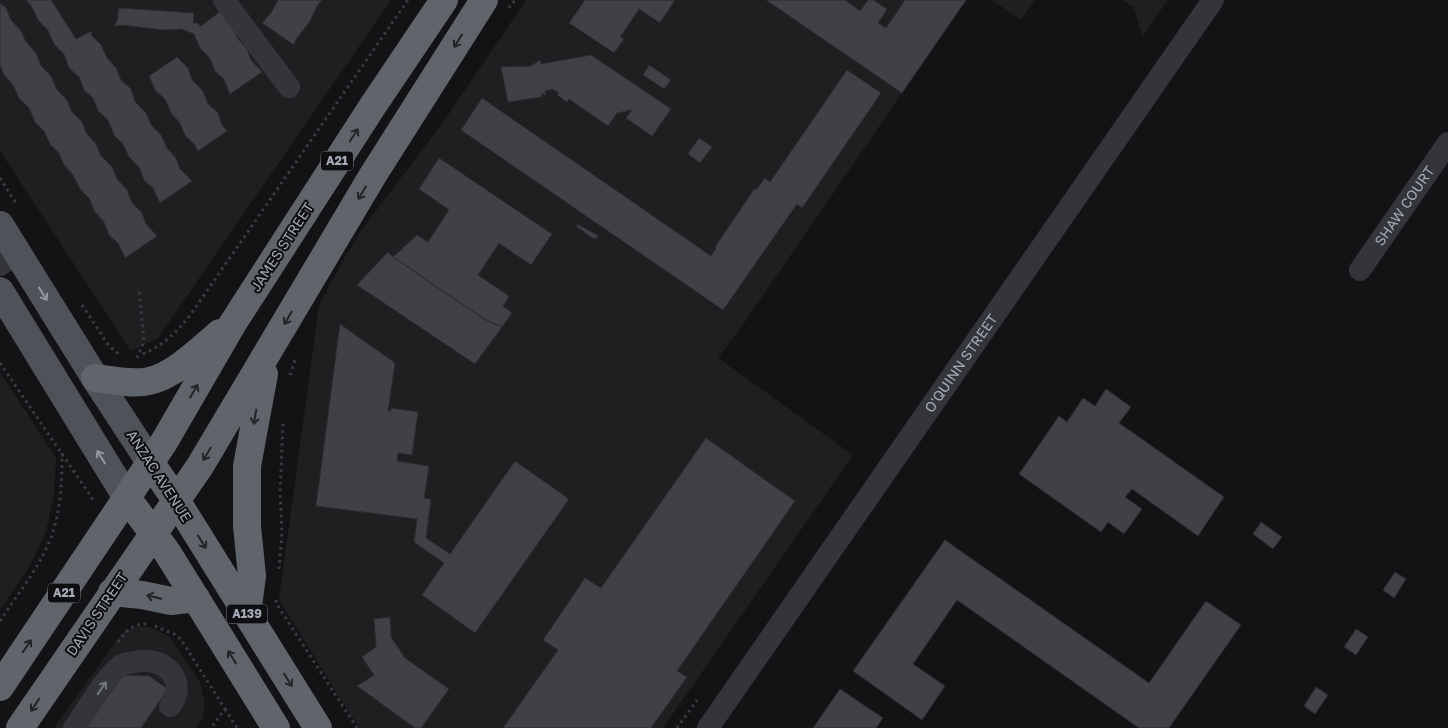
<svg xmlns="http://www.w3.org/2000/svg" width="1448" height="728" viewBox="0 0 1448 728" font-family="'Golos Text',sans-serif">
<style>
.built{fill:#1f1f22}
.building{fill:#3f4145;stroke:#2d2d31}
.lines{fill:none;stroke-linecap:round;stroke-linejoin:round}
.path{stroke:#3a3c41;stroke-width:3;stroke-dasharray:2.5 4;stroke-linecap:butt}
.minor{stroke:#34353a;stroke-width:22}
.major{stroke:#505259;stroke-width:28}
.highway{stroke:#60646b;stroke-width:28}
.oneway{stroke:#222427}
.oneway2{stroke:#9399a3}
.oneway3{stroke:#72767e}
.labels{text-anchor:middle;stroke-width:4;stroke-linejoin:round;paint-order:stroke}
.shield{fill:#0e0e10;stroke:#777c84;stroke-width:1}
.shield-label{font-size:12px;font-weight:bold;fill:#a4abb6}
.street-label{font-size:14px;fill:#a4abb6;stroke:#0e0e10}
</style>
<rect width="100%" height="100%" fill="#131315"/>
<path class="built" d="M0 0H391L158 338 131 351 0 151Z
M526 0H966L744 323 718 358 853 455 663 728H359L279 600 319 305 346 255 360 232 446 118Z
M992 0H1035L1021 20Z
M1123 0H1168L1142 37 1134 8Z
M0 372 56 458 54 495 46 532 28 569 0 610Z
M139 626 153 628 170 637 200 682 205 704 203 718 196 728H54L122 633 126 630Z"/>
<path class="building" d="M26 0H51L76 39 92 31 91 35 101 45 107 58 116 68 121 80 131 89 135 102 146 113 151 125 161 135 167 148 176 158 180 169 192 181 160 203 153 188 144 180 139 167 129 157 123 144 114 135 108 120 98 111 93 98 84 90 79 77 69 68 64 54 54 44 48 30 38 20 32 7Z
M322 0 317 6 309 23 296 39 294 45 262 23 271 13 278 0Z
M585 0H675L660 23 639 9 620 37 624 39 614 53 569 23Z
M766 0H845L860 11 868 0H873L887 9 878 23 886 28 905 0H966L902 93Z
M0 3 6 8 11 20 21 31 26 42 36 53 41 66 51 76 57 90 67 100 72 112 82 122 87 134 96 144 101 156 112 167 117 179 127 190 132 203 142 213 146 224 157 236 125 258 118 243 109 235 104 222 95 212 89 198 80 189 73 175 64 165 59 153 50 144 44 131 35 122 29 108 19 98 13 85 4 75 0 65Z
M119 8 194 13 193 23H197L201 26 221 11 232 26 238 39 247 49 251 60 262 72 230 94 224 79 215 71 210 58 200 48 194 34 181 29 164 30 123 25 114 26 117 21Z
M591 55 671 109 652 136 626 118 632 110 617 113 608 126 569 99 567 102 557 95 559 93 553 89 545 91 546 95 542 93V97L508 102 501 67 531 66 540 60 541 64Z
M177 57 188 68 192 80 203 91 208 104 218 113 222 125 227 131 198 151 194 144 185 135 180 123 171 113 165 99 155 90 149 76Z
M649 65 671 80 664 89 643 75Z
M847 70 881 93 802 208 797 204 723 310 461 130 482 98 711 256 716 248 715 247 755 188 756 190 765 178 770 182Z
M699 138 712 147 700 163 688 154Z
M439 158 552 234 531 265 499 243 478 275 509 296 503 306 512 313 502 327 484 319 393 257 417 235 428 242 449 210 419 189Z
M577 224 597 235 598 237 594 239 577 227Z
M388 252 393 257 484 319 502 327 475 364 357 285Z
M340 324 395 363 388 411H391V408L418 412 412 455 398 453 397 461 429 466 424 498 431 499 426 538 450 554 515 461 569 499 475 633 422 595 444 563 414 542 417 519 316 506Z
M1106 389 1131 407 1119 423 1224 497 1198 536 1132 489 1125 497 1142 509 1124 534 1108 522 1101 532 1019 474 1059 416 1067 422 1083 398 1095 406Z
M706 438 795 501 677 671 687 677 651 728H503L558 650 543 640 585 578 601 588Z
M1261 522 1282 537 1273 549 1253 534Z
M945 540 1149 683 1206 601 1241 625 1169 728H1139L957 600 913 664 945 686 922 720 853 671Z
M1395 572 1406 579 1394 598 1383 590Z
M390 617 391 637 405 658 449 689 421 728H415L357 686 374 675 362 657 376 647 374 619Z
M1356 629 1368 637 1356 655 1344 647Z
M123 675 149 676 168 689 141 728H73Z
M1316 687 1328 695 1315 714 1304 706Z
M840 689 883 718 876 728H813Z"/>
<g class="lines">
<path class="path" d="M509 8 515 0
M0 178 17 205
M82 305 109 346 120 355
M143 354C165 344 176 333 191 314L408 0
M137 358 144 342 139 288
M0 363 94 501
M290 375 296 357
M279 569 282 533 280 493 283 423
M276 600V603L357 728
M0 621C18 593 42 565 53 532 61 506 62 480 62 453
M155 626 176 635 182 641 225 709 211 728
M118 642C125 632 133 623 147 624
M225 709 237 728
M677 728 697 700"/>
<g class="minor">
<path d="M224 0 289 87"/>
<path d="M0 265 18 253"/>
<path id="s1" d="M1360 270 1448 143"/>
<path d="M74 728C85 713 107 675 120 666 124 663 130 663 135 662 141 661 147 660 154 662 175 667 184 689 170 706"/>
<path id="s2" d="M708 728 1213 0"/>
</g>
<path class="major" d="M0 225 95 378 150 462
M0 291 127 498"/>
<path class="highway" d="M95 378C112 380 133 385 149 381 174 376 201 349 220 333
M150 462 176 500 318 728
M127 498 167 552 276 728
M112 592 142 595 171 601 196 598
M247 614 252 576 247 526V466L264 374
M0 687 164 442 233 323 372 107 444 0
M20 728 200 466 373 175 484 0"/>
</g>
<defs><path id="oneway-shaft" d="M-6 0H5M1.5-3L5.5 0L1.5 3" fill="none" stroke-width="1.6" stroke-linecap="round" stroke-linejoin="round" transform="scale(1.25)"/></defs>
<g class="oneway">
<use href="#oneway-shaft" transform="translate(458 41) rotate(122)"/>
<use href="#oneway-shaft" transform="translate(354 135) rotate(-57)"/>
<use href="#oneway-shaft" transform="translate(362 193) rotate(121)"/>
<use href="#oneway-shaft" transform="translate(288 318) rotate(119)"/>
<use href="#oneway-shaft" transform="translate(194 391) rotate(-60)"/>
<use href="#oneway-shaft" transform="translate(255 417) rotate(100)"/>
<use href="#oneway-shaft" transform="translate(207 454) rotate(121)"/>
<use href="#oneway-shaft" transform="translate(202 542) rotate(58)"/>
<use href="#oneway-shaft" transform="translate(154 597) rotate(-167)"/>
<use href="#oneway-shaft" transform="translate(27 646) rotate(-56)"/>
<use href="#oneway-shaft" transform="translate(232 657) rotate(-122)"/>
<use href="#oneway-shaft" transform="translate(288 680) rotate(58)"/>
<use href="#oneway-shaft" transform="translate(35 705) rotate(124)"/>
</g>
<g class="oneway2">
<use href="#oneway-shaft" transform="translate(43 294) rotate(58)"/>
<use href="#oneway-shaft" transform="translate(101 457) rotate(-122)"/>
</g>
<use class="oneway3" href="#oneway-shaft" transform="translate(102 688) rotate(-55)"/>
<g class="labels">
<g class="shield">
<rect x="321" y="151.5" width="32" height="19" rx="4"/>
<rect x="48" y="583.5" width="32" height="19" rx="4"/>
<rect x="227" y="604.5" width="40" height="19" rx="4"/>
</g>
<g class="shield-label">
<text x="337" y="165">A21</text>
<text x="64" y="597">A21</text>
<text x="247" y="618">A139</text>
</g>
<g class="street-label">
<text dy="5" stroke="none"><textPath href="#s1" startOffset="78">SHAW COURT</textPath></text>
<text transform="translate(282 247) rotate(-57)" y="5">JAMES STREET</text>
<text dy="5" stroke="none"><textPath href="#s2" startOffset="444">O'QUINN STREET</textPath></text>
<text transform="translate(159 476) rotate(57)" y="5">ANZAC AVENUE</text>
<text transform="translate(97 614) rotate(-56)" y="5">DAVIS STREET</text>
</g>
</g>
</svg>
